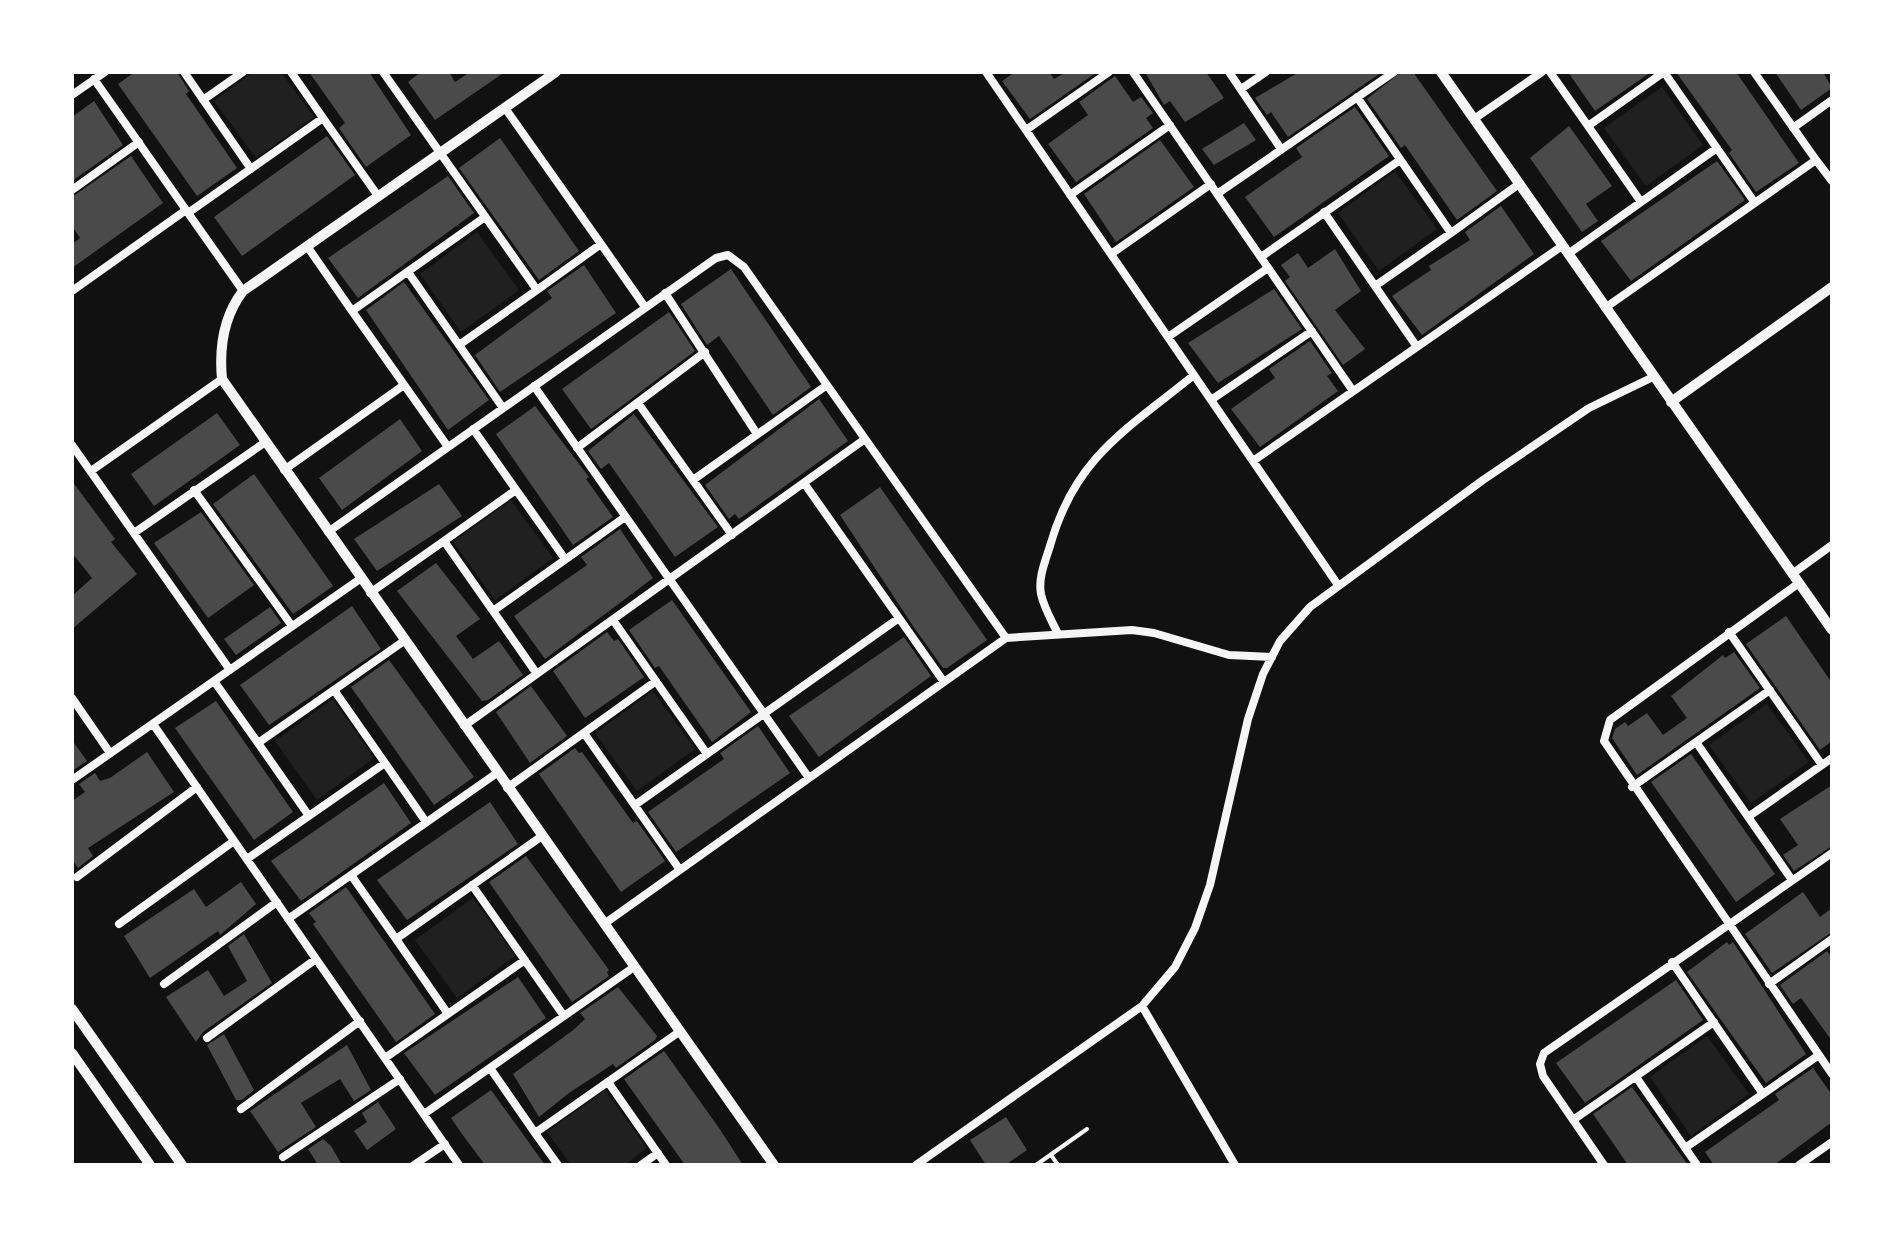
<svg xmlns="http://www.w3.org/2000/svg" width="1904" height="1237" viewBox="0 0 1904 1237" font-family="Jost,sans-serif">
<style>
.green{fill:#202020}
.building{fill:#4a4a4a}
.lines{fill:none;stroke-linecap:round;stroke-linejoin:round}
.service{stroke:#f5f5f5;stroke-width:4}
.minor{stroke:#f5f5f5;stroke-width:8}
.tertiary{stroke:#f5f5f5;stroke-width:10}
</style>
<rect width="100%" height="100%" fill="#111"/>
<path class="green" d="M253 72H281L314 117 256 158 214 101Z
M1662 87 1703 145 1646 186 1604 128Z
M1395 171 1437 229 1379 271 1338 213Z
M477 232 519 290 461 332 420 274Z
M511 500 553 558 495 600 453 542Z
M653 691 695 749 637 791 595 733Z
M333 699 374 758 317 800 275 741Z
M1767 704 1809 762 1751 803 1709 745Z
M473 898 515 956 457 998 415 940Z
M1707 1036 1749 1094 1691 1136 1650 1077Z
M605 1090 647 1148 624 1165H571L547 1132Z"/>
<path class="building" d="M135 72H177L189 91 186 94 237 168 197 196 118 84Z
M309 72H369L411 135 366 167 339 128 345 123Z
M421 72H449L455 82 470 72H505L435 120 408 82Z
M1015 72H1049L1054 79 1066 72H1097L1030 119 1002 81Z
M1145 72H1206L1224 98 1185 122 1170 101 1164 105Z
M1299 72H1382L1288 137 1271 112 1267 115 1255 98Z
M1401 72H1413L1497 191 1457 220 1405 145 1401 148 1367 99Z
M1568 72H1651L1595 111Z
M1676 72H1736L1799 163 1756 192 1729 153 1732 150Z
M1775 72H1823L1832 88 1801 110Z
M1115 76 1133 102 1141 97 1153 113 1146 118 1153 128 1076 182 1048 144 1088 115 1079 102Z
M94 101 123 145 72 181V117Z
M1355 107 1389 156 1274 237 1245 197 1302 157 1296 148Z
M1244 123 1256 140 1214 165 1202 149Z
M1569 126 1612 186 1586 204 1598 221 1582 232 1530 158Z
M327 136 355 175 242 256 214 217Z
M500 138 579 251 539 280 459 168Z
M1160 140 1194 187 1116 242 1084 194Z
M131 156 163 203 72 268V244L80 238 72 226V197Z
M1717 161 1745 200 1631 281 1601 241Z
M448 176 474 213 358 298 328 258Z
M1501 206 1534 254 1422 335 1392 296 1431 270 1429 266 1470 240 1465 232Z
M1335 249 1361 291 1335 310 1365 349 1343 365 1285 281 1290 277 1281 265 1298 253 1308 268Z
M584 265 616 313 500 392 475 355 552 298 547 291Z
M731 269 811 387 773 415 719 336 707 345 681 304Z
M404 282 489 400 448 430 366 310Z
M1274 289 1302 329 1218 383 1188 343Z
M669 312 695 351 591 429 562 389Z
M1310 341 1332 373 1327 376 1338 391 1260 447 1231 409 1275 378 1269 369Z
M819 399 848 441 739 519 735 514 729 519 705 485Z
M535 406 589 477 586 479 613 517 573 545 496 434Z
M217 413 240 445 154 506 131 474Z
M634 414 718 527 675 557 609 463 601 469 588 451Z
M400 419 422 451 342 510 319 478Z
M254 474 333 586 293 614 213 504Z
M72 481 115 539 111 542 137 574 72 629V596L92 578 72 553Z
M439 484 462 516 377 571 354 539Z
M880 487 987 640 947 668H943L915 629 840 515Z
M201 512 254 585 208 618 154 543Z
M620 529 653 578 545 659 514 616 587 565 581 557Z
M436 563 480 619 456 636 473 659 499 641 523 675 488 700 482 701 397 591Z
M672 600 751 712 712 742 659 666 655 668 629 630Z
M352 606 381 649 269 725 240 685Z
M270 607 281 623 236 655 224 639Z
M1786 616 1832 683V741L1820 750 1746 644Z
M607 632 614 641 618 639 644 677 585 718 553 671Z
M904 637 931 676 819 757 789 716Z
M1734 652 1760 688 1637 775 1612 738 1615 729 1625 722 1628 726 1647 713 1663 735 1687 718 1671 696 1723 655 1725 658Z
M389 660 474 777 434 805 351 687Z
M531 686 567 736 530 763 496 712Z
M216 701 293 812 254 840 175 728Z
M758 726 790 773 676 852 648 812 724 759 720 753Z
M72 740 87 761 72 771Z
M575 748 579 753 582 752 633 823 637 821 665 861 621 892 539 774Z
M147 752 174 792 88 848 93 856 78 868 72 859V801L85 792 79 784 95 773 100 781 110 778Z
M1691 754 1775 874 1736 902 1651 782Z
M384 783 411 823 301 901 271 861Z
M1832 785V846L1794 871 1783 855 1798 845 1780 819Z
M490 802 518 844 407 920 377 880Z
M526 856 609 970 607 972 609 976 572 1002 489 882Z
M241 882 256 904 220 935 218 931 150 978 124 936 194 889 206 907Z
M346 887 435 1014 396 1042 313 924 316 922 309 913Z
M1803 892 1820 917 1832 908V932L1772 973 1745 934Z
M244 934 272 983 203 1032 196 1042 166 997 208 970 224 996 247 981 228 946Z
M1727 942 1729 945 1733 942 1806 1054 1766 1083 1687 972Z
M1827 951 1832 958V1041L1801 998 1793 1004 1780 985Z
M518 977 546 1018 435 1095 404 1053Z
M1676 980 1703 1020 1585 1103 1556 1063Z
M618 987 657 1036 655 1040 616 1068 613 1064 569 1093 539 1117 513 1074 572 1031 585 1019 580 1013Z
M224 1034 254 1090 242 1100H236L207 1045Z
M347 1045 371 1090 354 1101 340 1079 301 1103 316 1127 278 1152 250 1111Z
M664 1051 719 1128 743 1165H685L624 1079Z
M1813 1068 1832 1095V1122L1774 1165H1714L1705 1152 1779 1100 1775 1094Z
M1632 1087 1664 1132 1688 1165H1628L1617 1149 1593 1114Z
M491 1090 520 1130 545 1165H485L462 1134 451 1118Z
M378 1102 396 1129 367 1150 354 1131 367 1122 362 1113Z
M1006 1117 1027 1150 1005 1165H986L970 1140Z
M323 1139 331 1146 342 1165H318L308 1149Z"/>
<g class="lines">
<path class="service" d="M1051 1155 1058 1165
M1036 1165 1087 1129"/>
<path class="minor" d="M184 72 251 169
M291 72 323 118
M383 72 537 290 601 244 645 307
M986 72 1338 585
M1133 72 1353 391
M1229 72 1281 149
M1550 72 1588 126 1664 72 1755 203
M94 79 186 210
M1241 89 1266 72
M72 95 105 72
M1357 97 1451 233 1519 184
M203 100 243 72
M505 108 601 244
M1474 119 1542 72
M1588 126 1641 202
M1793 128 1832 100
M1026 130 1109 72
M1816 160 1832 181
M72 190 139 142
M1217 194 1394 72
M1070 195 1170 125
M1324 212 1417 347
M188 213 323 118 378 196
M307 246 352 311 485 217
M1111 254 1211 184
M1568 254 1717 148
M1261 257 1400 160
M408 272 459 345
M1375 286 1451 233
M72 291 186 210 243 291
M665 293 757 434
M1605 308 1816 160 1754 72
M352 311 448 447
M1168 337 1268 268
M534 386 809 778
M1211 400 1312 331
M638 403 732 535
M503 408 459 345 537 290
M473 429 565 559
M72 445 230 670
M577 448 705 352
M1253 461 1562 246
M284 470 404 385
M91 471 222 379
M804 483 944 682 1006 638 827 385
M194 490 292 626
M328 532 716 258 728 255 744 267 827 385 693 480
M134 533 264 443
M1792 574 1832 545
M1799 583 1610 720 1604 741 1819 1055
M370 593 444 541
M493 611 444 541 516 490
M613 620 707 754
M1729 632 1822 765
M1058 634C1052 621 1044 608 1041 594 1038 578 1045 562 1050 546 1075 457 1126 430 1194 375
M1006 638 1132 630 1154 633 1229 655 1272 657
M537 674 493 611 625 517
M214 681 258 743 404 641
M334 690 385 763
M72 698 110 753
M153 724 459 1165
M464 726 865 439
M584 733 680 870
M1696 742 1792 880
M258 743 309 816
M72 780 360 579
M1632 787 1770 690
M507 788 656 681
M635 805 899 618
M1748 817 1832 758
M247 859 385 763 426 822
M351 875 396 939 542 836
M77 877 197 787
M472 885 564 1016
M288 919 497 773
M119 924 234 841
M604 924 944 682
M396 939 448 1014
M1672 962 1763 1094
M164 984 277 902
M1769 984 1832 939
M1142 1006 1235 1165
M207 1038 316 959
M385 1058 525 960
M490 1068 535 1133 679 1032
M1636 1077 1697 1165
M608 1082 666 1165
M241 1109 360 1021
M424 1114 634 967
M1573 1120 1714 1022
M535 1133 558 1165
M1685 1148 1819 1055 1832 1074
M283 1157 400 1079
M414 1165 445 1144
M641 1165 658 1153
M916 1165 1142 1006 1175 967 1195 928 1210 885 1248 719 1263 674 1280 641 1310 607 1483 480 1589 408 1653 377
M1604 1165 1543 1076 1540 1064 1544 1053 1832 853
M1799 1165 1832 1142"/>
<path class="tertiary" d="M556 72 243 291C223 317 219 347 222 379L774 1165
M1441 72 1832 630
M1671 402 1832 287
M72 1009 182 1165
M72 1053 150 1165"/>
</g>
<rect width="1904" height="1237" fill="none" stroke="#ffffff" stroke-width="148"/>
</svg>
